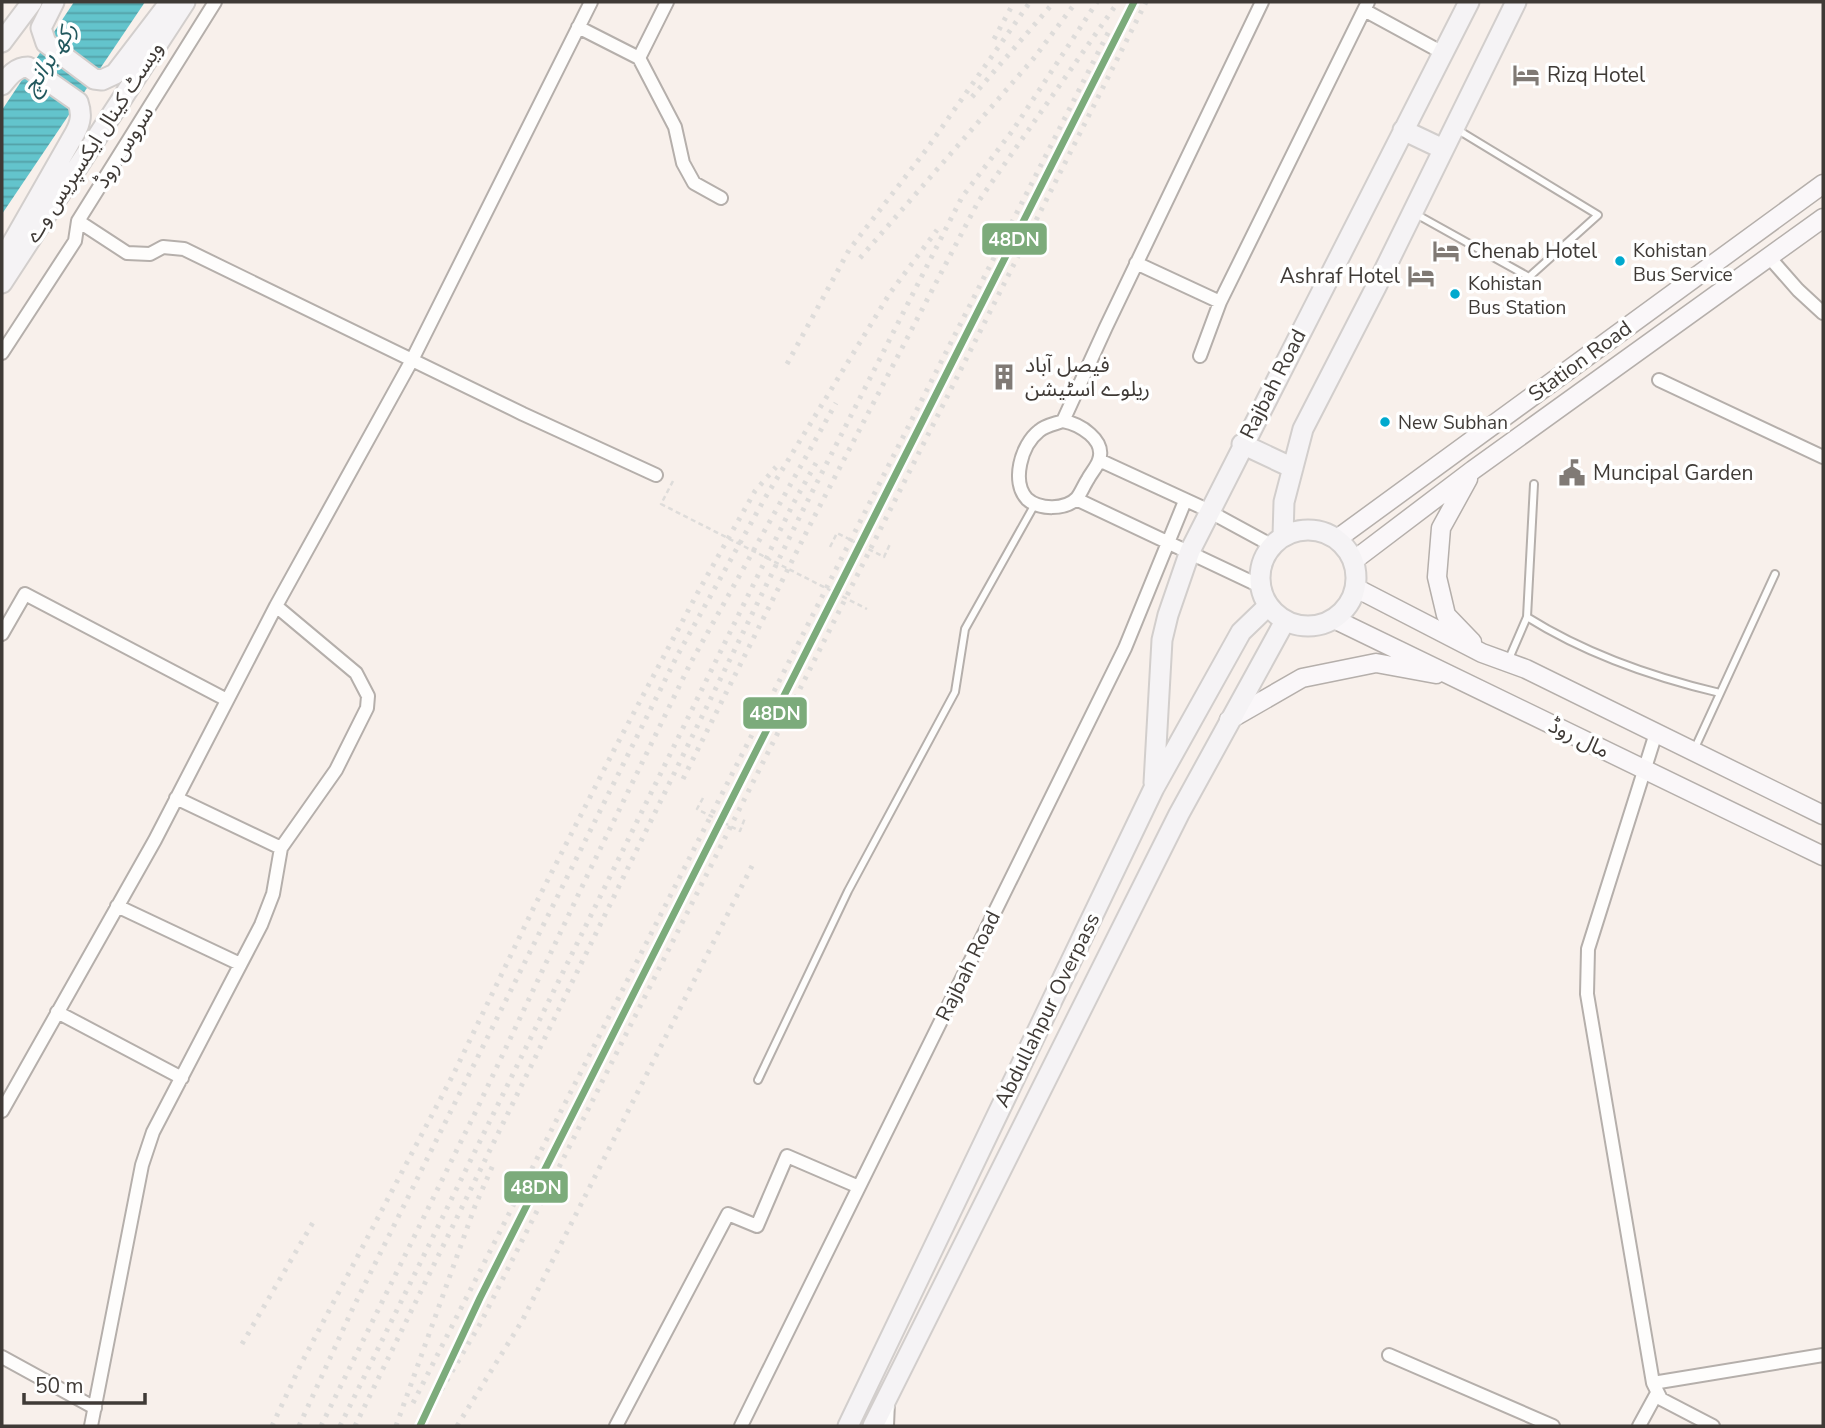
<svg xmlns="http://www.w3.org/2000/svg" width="1825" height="1428" viewBox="0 0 1825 1428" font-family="'Nunito Sans','Noto Sans Arabic',sans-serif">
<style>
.water{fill:url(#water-rules)}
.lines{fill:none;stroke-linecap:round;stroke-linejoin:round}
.service-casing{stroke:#b5afab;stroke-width:10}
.minor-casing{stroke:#b5afab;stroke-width:16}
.secondary-casing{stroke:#b5afab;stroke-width:21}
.primary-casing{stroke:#d2cecc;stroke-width:23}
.service{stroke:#fefdfc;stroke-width:6}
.minor{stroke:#fefdfc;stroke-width:12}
.secondary{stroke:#faf7f9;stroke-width:18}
.primary{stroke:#f5f3f5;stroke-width:19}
.rail{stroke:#dedcda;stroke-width:5;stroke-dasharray:3.5 7;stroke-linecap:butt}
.path-bridge{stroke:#dedcda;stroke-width:2.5;stroke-dasharray:5 3.5;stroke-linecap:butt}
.rail-1-casing{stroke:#fff;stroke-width:12}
.rail-1{stroke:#7cab7b;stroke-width:7}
.bus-dot{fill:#00a9ce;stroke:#fff;stroke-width:2.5}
.labels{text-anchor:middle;stroke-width:7;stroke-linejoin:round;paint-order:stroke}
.bus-label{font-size:19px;fill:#3f3a36;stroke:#fff;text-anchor:start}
.poi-label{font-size:21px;fill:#3f3a36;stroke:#fff;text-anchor:start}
.street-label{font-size:21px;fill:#3f3a36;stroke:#fff}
.water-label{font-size:23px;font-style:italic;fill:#22585e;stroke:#fff}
.line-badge{stroke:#fff;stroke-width:2.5}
.badge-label{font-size:19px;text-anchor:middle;font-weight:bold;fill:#fff}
</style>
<defs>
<pattern id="water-rules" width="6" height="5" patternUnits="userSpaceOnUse" patternTransform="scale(1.75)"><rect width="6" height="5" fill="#63c4cc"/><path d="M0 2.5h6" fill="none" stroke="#53a0a6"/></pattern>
</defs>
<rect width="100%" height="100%" fill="#f8f0eb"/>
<path class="water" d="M74 2H145L2 214V110Z"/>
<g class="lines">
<g class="service-casing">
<path id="service" d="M1414 213 1529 277 1598 215 1458 130
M1527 617 1534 484
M1508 661 1527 617C1586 654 1652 677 1720 693
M1694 750 1775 574
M758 1080 848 891 955 692 965 629 1035 504"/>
</g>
<g class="minor-casing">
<path id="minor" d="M1364 10 1443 53
M578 27 639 58 675 127 683 163 694 183 721 198
M639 58 667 2
M78 221 215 2
M1769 257 1798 290 1823 313
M1136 263 1220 302 1368 2
M2 353 75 241 78 221 127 253 150 254 163 247 184 249 523 414 656 475
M1200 356 1220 302
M1659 380 1823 457
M1063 421 1106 327 1262 2
M1063 421C1080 424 1106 440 1099 460 1097 467 1091 473 1088 479 1084 485 1081 493 1077 498 1066 510 1039 510 1027 499 1011 482 1021 445 1039 431 1046 425 1055 424 1063 421Z
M1099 460 1201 507 1271 545
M1076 499 1260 586
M2 634 25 594 227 700
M1656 733 1588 949 1587 994 1653 1383 1823 1355
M176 798 281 848
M117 906 240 964
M57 1012 182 1078
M2 1111 155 840 276 606 412 360 591 2
M1389 1355 1553 1426
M2 1357 95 1408
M1653 1383 1661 1399 1713 1426
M91 1426 142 1165 153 1132 261 925 273 894 281 848 336 770 367 708 368 696 356 673 276 606
M616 1426 728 1214 757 1226 787 1156 859 1187
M741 1426 1125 648 1185 501
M887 1426 888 1402
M1639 1426 1657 1393"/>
</g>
<g class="secondary-casing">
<path id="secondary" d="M1468 479 1441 528 1437 577 1446 615 1472 642
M1337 539 1823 184
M1353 561 1473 470 1823 218
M1356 588 1482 653 1526 669 1823 815
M1334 619 1823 856
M1229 720 1302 678 1376 663 1436 674"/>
</g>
<g class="primary-casing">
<path id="primary" d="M54 2 41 28 46 43 94 79 102 80 115 74 170 2
M2 42 32 2
M2 85C9 76 16 67 28 67L78 102C82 114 81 122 75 133L2 261
M1403 130 1443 149
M2 283 185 2
M1242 444 1293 468
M1260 578a48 48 0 1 1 96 0a48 48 0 1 1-96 0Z
M1283 536 1284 502 1303 429 1376 287 1516 2
M1154 783 1162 640 1168 615 1190 551 1469 2
M848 1426 1154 788 1241 632 1268 606
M873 1426 1179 814 1285 621"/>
</g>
<use href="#service" class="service"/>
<use href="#minor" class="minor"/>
<use href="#secondary" class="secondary"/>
<use href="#primary" class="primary"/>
<path class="rail" d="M994 39 1014 2
M972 97 1054 2
M860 258 1034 58 1076 2
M787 364 849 250 926 150 1030 2
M683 779 812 521 978 202 1118 2
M242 1344 315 1219
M413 1403 1111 27
M272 1426 301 1364 454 1073 534 907 614 750 698 592 755 491 776 467
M299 1426 352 1310 677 656 765 498 890 293 937 230
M321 1426 476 1111 589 872 690 664 836 403
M340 1426 793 504 816 463
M355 1426 802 512 962 197 1013 130 1097 2
M396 1426 475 1206 493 1165
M420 1426 480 1324 1146 2
M457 1426 522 1321 754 862"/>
<path class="path-bridge" d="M673 481 661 504 867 609
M830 547 837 533 884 557 890 544
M703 798 697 809 740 831 745 818"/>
<g class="rail-1-casing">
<path id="rail-1" d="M420 1426 480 1298 1134 2"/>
</g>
<use href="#rail-1" class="rail-1"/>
</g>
<defs>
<g id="hotel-bare" transform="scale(2.1)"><path d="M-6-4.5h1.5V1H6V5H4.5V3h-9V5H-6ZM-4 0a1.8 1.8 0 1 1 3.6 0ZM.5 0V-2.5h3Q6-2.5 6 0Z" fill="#807a75" stroke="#fff" stroke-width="2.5" paint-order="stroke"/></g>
<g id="building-bare" transform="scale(2.1)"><path d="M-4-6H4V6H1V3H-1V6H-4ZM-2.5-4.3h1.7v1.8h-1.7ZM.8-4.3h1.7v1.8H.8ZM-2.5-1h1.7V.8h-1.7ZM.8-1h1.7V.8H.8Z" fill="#807a75" stroke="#fff" stroke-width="2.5" paint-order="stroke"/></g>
<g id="civic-bare" transform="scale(2.1)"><path d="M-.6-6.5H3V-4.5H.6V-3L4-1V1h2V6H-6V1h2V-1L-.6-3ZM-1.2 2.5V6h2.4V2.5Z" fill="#807a75" stroke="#fff" stroke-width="2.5" paint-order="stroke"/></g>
</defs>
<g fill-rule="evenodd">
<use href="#hotel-bare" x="1526" y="75"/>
<use href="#hotel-bare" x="1446" y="251"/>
<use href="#hotel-bare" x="1421" y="276"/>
<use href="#building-bare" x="1004" y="377"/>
<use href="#civic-bare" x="1572" y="473"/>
</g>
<g class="bus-dot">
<circle cx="1620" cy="261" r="6"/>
<circle cx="1455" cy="294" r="6"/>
<circle cx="1385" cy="422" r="6"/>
</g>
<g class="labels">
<g class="bus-label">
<text x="1633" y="257">Kohistan<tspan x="1633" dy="24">Bus Service</tspan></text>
<text x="1468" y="290">Kohistan<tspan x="1468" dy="24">Bus Station</tspan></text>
<text x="1398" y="429">New Subhan</text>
</g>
<g class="poi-label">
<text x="1547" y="82">Rizq Hotel</text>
<text x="1467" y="258">Chenab Hotel</text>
<text x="1400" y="283" text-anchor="end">Ashraf Hotel</text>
<text x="1025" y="372">فیصل آباد<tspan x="1025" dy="24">ریلوے اسٹیشن</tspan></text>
<text x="1593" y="480">Muncipal Garden</text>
</g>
<g class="street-label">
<text transform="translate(94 142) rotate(-57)" y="7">ویسٹ کینال ایکسپریس وے</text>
<text transform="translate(124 147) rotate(-58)" y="7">سروس روڈ</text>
<text transform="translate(1580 361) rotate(-36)" y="7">Station Road</text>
<text transform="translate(1273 384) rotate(-63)" y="7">Rajbah Road</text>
<text transform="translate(1579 738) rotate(26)" y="7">مال روڈ</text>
<text transform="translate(968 966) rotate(-64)" y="7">Rajbah Road</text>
<text transform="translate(1047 1010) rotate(-64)" y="7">Abdullahpur Overpass</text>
</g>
<g class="water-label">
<text transform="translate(49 58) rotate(-57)" y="8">رکھ برانچ</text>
</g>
</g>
<g class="line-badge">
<rect x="981" y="222" width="67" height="34" rx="7" fill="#7cab7b"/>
<rect x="742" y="696" width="66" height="34" rx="7" fill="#7cab7b"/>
<rect x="503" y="1170" width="66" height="34" rx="7" fill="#7cab7b"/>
</g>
<g class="badge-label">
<text x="1014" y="246">48DN</text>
<text x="775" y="720">48DN</text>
<text x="536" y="1194">48DN</text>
</g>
<rect width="1825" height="1428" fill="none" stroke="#3f3a36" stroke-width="7"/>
<path d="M24 1393v10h121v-10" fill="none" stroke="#3f3a36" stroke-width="3.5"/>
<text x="35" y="1393" font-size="21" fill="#3f3a36" stroke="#ffffff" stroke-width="5" paint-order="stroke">50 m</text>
</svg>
